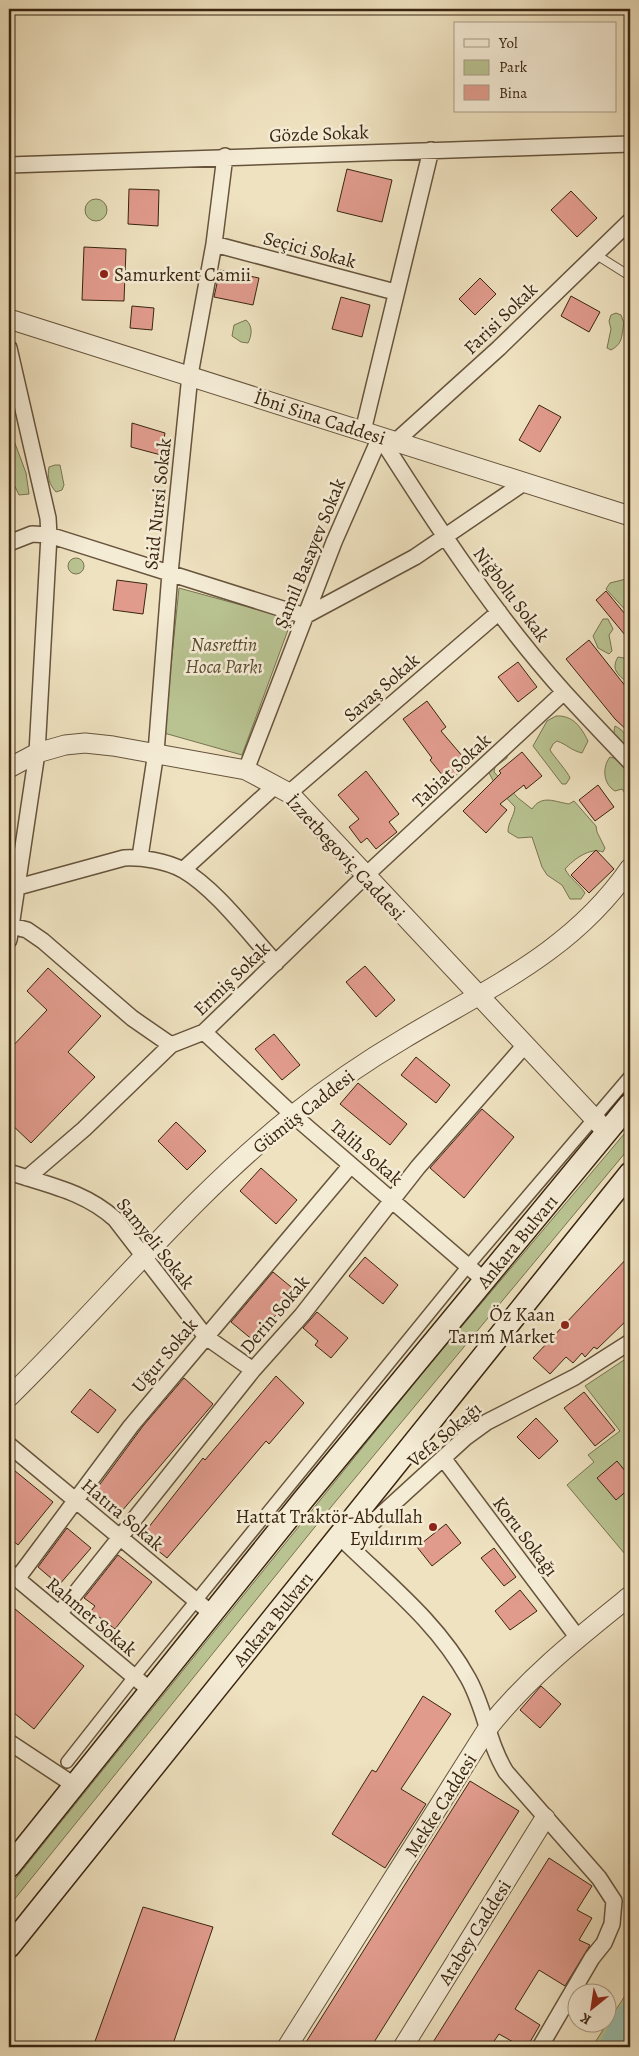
<svg xmlns="http://www.w3.org/2000/svg" width="639" height="2056" viewBox="0 0 639 2056" font-family="Alegreya,serif">
<style>
.green{fill:#b9c392;stroke:#797451}
.lines{fill:none;stroke-linecap:round;stroke-linejoin:round}
.river{stroke:#9bbfad;stroke-width:29}
.building{fill:#e19b8d;stroke:#392510}
.service-casing{stroke:#66543c;stroke-width:10}
.pedestrian-casing{stroke:#66543c;stroke-width:14}
.minor-casing{stroke:#66543c;stroke-width:18}
.tertiary-casing{stroke:#66543c;stroke-width:21}
.secondary-casing{stroke:#392510;stroke-width:24}
.service{stroke:#f5ecd6;stroke-width:8}
.pedestrian{stroke:#f5ecd6;stroke-width:11}
.minor{stroke:#f5ecd6;stroke-width:15}
.tertiary{stroke:#f5ecd6;stroke-width:19}
.secondary{stroke:#f5ecd6;stroke-width:21}
.poi-dot{fill:#8f2418;stroke:#f5ecd6;stroke-width:2}
.labels{text-anchor:middle;stroke-width:5;stroke-linejoin:round;paint-order:stroke}
.street-label{font-size:19px;fill:#392510;stroke:#f5ecd6}
.poi-label{font-size:19px;fill:#392510;stroke:#f5ecd6;text-anchor:end}
.park-label{font-size:19px;font-style:italic;fill:#594c30;stroke:#f5ecd6}
</style>
<rect width="100%" height="100%" fill="#efe2c0"/>
<filter id="stains"><feTurbulence type="fractalNoise" baseFrequency=".004" numOctaves="4"/><feColorMatrix values="0 0 0 0 .2 0 0 0 0 .09 0 0 0 0 .02 0 0 0 .5 -.17"/></filter>
<radialGradient id="worn" r=".72"><stop offset=".6" stop-color="#630" stop-opacity="0"/><stop offset="1" stop-color="#630" stop-opacity=".3"/></radialGradient>
<path class="green" d="M85 210a11 11 0 1 1 22 0a11 11 0 1 1-22 0Z
M616 313 621 315 624 323C621 335 624 343 611 350L607 348 611 329 609 321 611 315Z
M246 320C253 326 252 335 248 343L241 342 232 336 234 325Z
M11 426 14 430 13 438 26 473 29 494 19 495 9 474V429Z
M55 465H60L64 485 62 490 56 492C49 484 47 477 49 467Z
M68 566a8 8 0 1 1 16 0a8 8 0 1 1-16 0Z
M626 579 630 581V594L627 598 630 601V615L606 589 610 583Z
M179 588 292 619 242 755 164 733Z
M603 619H608L613 629 609 635 612 651 609 654 598 648 593 636Z
M618 657 624 658 630 672V681L627 682C617 674 611 669 618 657Z
M556 716C573 715 581 727 588 741L582 753C570 750 568 745 557 741L553 744 550 750C555 758 568 772 570 778L566 784H562L533 746 547 721Z
M615 726C629 733 630 743 630 758 622 748 611 740 615 726Z
M507 753V758L495 767 494 772 518 798 532 809C542 794 555 802 569 804L574 801 596 826 597 832 605 848 603 852C590 847 574 859 565 869 570 879 579 883 585 893L581 899H570L562 885 547 875 542 867 532 837 518 838 508 832C508 822 514 817 515 807L497 788 488 771Z
M610 757C630 761 630 784 630 800L622 789 615 791C603 784 602 767 610 757Z
M630 1127V1147L331 1507 9 1906V1887L48 1838 420 1376Z
M630 1356V1560L567 1485 594 1462 588 1455 620 1431 585 1386Z
M630 1988V2047H592Z"/>
<g class="lines">
<path class="river" d="M614 2047 630 2017"/>
</g>
<path class="building" d="M347 169 392 180 382 222 337 211Z
M129 189 159 190 158 226 128 224Z
M571 191 597 218 577 237 551 210Z
M84 247 126 249 124 301 82 300Z
M220 270 259 278 253 305 214 297Z
M480 278 496 294 475 315 459 299Z
M571 296 600 312 589 332 561 316Z
M341 297 370 305 362 337 332 329Z
M132 306 154 308 152 330 130 328Z
M539 405 561 417 540 452 519 440Z
M132 423 165 433 161 455 131 447Z
M117 580 147 584 143 614 113 610Z
M606 591 630 620V641L596 600Z
M589 640 630 692V733L615 719 566 659Z
M518 662 537 687 518 702 498 677Z
M427 701 446 727 441 731 469 764 448 782 430 760 432 758 403 719Z
M522 752 542 776 526 789 524 785 500 804 507 810 486 833 463 811 501 773 499 771Z
M366 771 399 814 389 822 397 832 376 849 367 838 361 843 349 827 359 819 338 795Z
M598 785 614 807 595 821 579 800Z
M596 850 614 869 589 893 571 875Z
M365 966 395 1000 376 1017 346 982Z
M48 968 101 1016 68 1052 95 1077 31 1143 9 1122V1050L47 1010 27 991Z
M274 1034 300 1065 282 1080 255 1049Z
M416 1057 450 1085 436 1103 401 1075Z
M358 1083 407 1124 390 1145 340 1104Z
M482 1109 514 1137 464 1198 430 1168Z
M176 1122 206 1151 187 1170 158 1141Z
M261 1168 297 1200 276 1224 240 1191Z
M630 1255V1317L597 1349 594 1347 585 1357 582 1353 573 1363 566 1357 550 1374 533 1358Z
M365 1257 398 1285 383 1304 349 1276Z
M273 1272 296 1291 254 1341 231 1322Z
M317 1312 348 1338 331 1358 315 1345 318 1341 303 1328Z
M276 1376 304 1403 269 1444 266 1441 167 1558 141 1537 203 1458 205 1460Z
M184 1378 213 1404 121 1512 95 1491 143 1426Z
M90 1389 116 1410 98 1433 71 1412Z
M584 1392 615 1430 595 1446 564 1408Z
M536 1418 558 1441 539 1459 517 1437Z
M617 1461 630 1477V1488L616 1500 597 1478Z
M9 1466 53 1502 18 1545 9 1537Z
M446 1524 461 1543 432 1566 417 1547Z
M67 1528 91 1548 59 1585 38 1567Z
M494 1548 516 1577 504 1586 481 1558Z
M118 1555 152 1582 115 1629 91 1611 95 1606 84 1598Z
M520 1590 537 1611 510 1630 495 1611Z
M9 1604 84 1666 34 1729 9 1709Z
M541 1686 561 1704 540 1728 520 1710Z
M423 1696 451 1714 401 1789 426 1804 385 1868 332 1834 372 1770 376 1772Z
M470 1781 519 1811 371 2047H303Z
M549 1858 592 1886 577 1910 592 1918 579 1940 590 1945 565 1986 539 1970 515 2009 540 2025 527 2047H522L499 2034 490 2047H430Z
M143 1907 213 1927 172 2047H93Z"/>
<g class="lines">
<g class="service-casing">
<path id="service" d="M595 254 630 276"/>
</g>
<g class="pedestrian-casing">
<path id="pedestrian" d="M67 1762 134 1677 468 1266 630 1076"/>
</g>
<g class="minor-casing">
<path id="minor" d="M9 165 630 144
M214 244 395 292
M9 348 48 518 49 535 37 753 9 940
M363 431 431 150
M380 437C436 525 494 614 565 693 586 716 608 739 630 762
M395 442 499 348 630 221
M9 543 32 534 49 535 305 616 415 557 525 482
M246 770 334 542 380 437
M289 793 499 612
M140 857 156 752 170 573 190 375 214 244 225 156
M183 870 276 785
M18 887 124 858C142 857 166 861 183 870 216 889 250 935 276 963
M12 926 27 930 43 941 132 1018 171 1045
M204 1032 293 1115 484 1280
M9 1172C47 1185 84 1191 115 1219L206 1337 253 1370
M27 1178 84 1129 171 1045 204 1032 365 876 564 692
M9 1445 211 1613
M443 1458 578 1638
M338 1535C384 1581 436 1620 468 1678 485 1708 488 1743 506 1772L599 1878 614 1901 612 1924 604 1943 592 1958 540 2047
M348 1545 465 1438 487 1422 575 1377 630 1342
M9 1572 150 1690
M17 1579 131 1426 351 1165
M59 1614 253 1370 302 1315 418 1167 525 1045
M9 1742 74 1785"/>
</g>
<g class="tertiary-casing">
<path id="tertiary" d="M9 319 630 516
M9 768 37 753 65 745 85 743 113 746 246 770 289 793 607 1132
M9 1397C104 1304 189 1198 293 1115 328 1087 366 1061 405 1038 490 987 572 952 630 868
M287 2047 488 1728C529 1676 579 1637 630 1596
M403 2047 545 1818"/>
</g>
<g class="secondary-casing">
<g id="secondary">
<path id="s1" d="M9 1867 303 1500 630 1104"/>
<path id="s2" d="M9 1947 630 1173"/>
</g>
</g>
<use href="#service" class="service"/>
<use href="#pedestrian" class="pedestrian"/>
<use href="#minor" class="minor"/>
<use href="#tertiary" class="tertiary"/>
<use href="#secondary" class="secondary"/>
</g>
<g class="poi-dot">
<circle cx="104" cy="274" r="5"/>
<circle cx="565" cy="1325" r="5"/>
<circle cx="433" cy="1527" r="5"/>
</g>
<g class="labels">
<g class="street-label">
<text transform="translate(319 133) rotate(-2)" y="7">Gözde Sokak</text>
<text transform="translate(310 249) rotate(15)" y="7">Seçici Sokak</text>
<text transform="translate(500 318) rotate(-44)" y="7">Farisi Sokak</text>
<text transform="translate(320 417) rotate(18)" y="7">İbni Sina Caddesi</text>
<text transform="translate(157 504) rotate(-84)" y="7">Said Nursi Sokak</text>
<text transform="translate(309 553) rotate(-68)" y="7">Şamil Basayev Sokak</text>
<text transform="translate(512 594) rotate(53)" y="7">Niğbolu Sokak</text>
<text transform="translate(381 687) rotate(-41)" y="7">Savaş Sokak</text>
<text transform="translate(451 770) rotate(-43)" y="7">Tabiat Sokak</text>
<text transform="translate(346 857) rotate(47)" y="7">İzzetbegoviç Caddesi</text>
<text transform="translate(231 978) rotate(-44)" y="7">Ermiş Sokak</text>
<text transform="translate(303 1111) rotate(-38)" y="7">Gümüş Caddesi</text>
<text transform="translate(367 1152) rotate(41)" y="7">Talih Sokak</text>
<text dy="7" stroke="none"><textPath href="#s1" startOffset="806">Ankara Bulvarı</textPath></text>
<text transform="translate(156 1243) rotate(51)" y="7">Samyeli Sokak</text>
<text transform="translate(274 1314) rotate(-50)" y="7">Derin Sokak</text>
<text transform="translate(164 1355) rotate(-50)" y="7">Uğur Sokak</text>
<text transform="translate(444 1434) rotate(-40)" y="7">Vefa Sokağı</text>
<text transform="translate(123 1514) rotate(40)" y="7">Hatıra Sokak</text>
<text transform="translate(526 1536) rotate(53)" y="7">Koru Sokağı</text>
<text transform="translate(92 1616) rotate(40)" y="7">Rahmet Sokak</text>
<text dy="7" stroke="none"><textPath href="#s2" startOffset="421">Ankara Bulvarı</textPath></text>
<text transform="translate(440 1805) rotate(-58)" y="7">Mekke Caddesi</text>
<text transform="translate(474 1932) rotate(-58)" y="7">Atabey Caddesi</text>
</g>
<g class="poi-label">
<text x="114" y="281" text-anchor="start">Samurkent Camii</text>
<text x="555" y="1321">Öz Kaan<tspan x="555" dy="22">Tarım Market</tspan></text>
<text x="423" y="1523">Hattat Traktör-Abdullah<tspan x="423" dy="22">Eyıldırım</tspan></text>
</g>
<g class="park-label">
<text x="224" y="651">Nasrettin<tspan x="224" dy="22">Hoca Parkı</tspan></text>
</g>
</g>
<rect width="639" height="2056" fill="none" stroke="#efe2c0" stroke-width="30"/>
<rect x="10" y="10" width="619" height="2036" fill="none" stroke="#392510" stroke-width="2.5"/>
<rect x="15" y="15" width="609" height="2026" fill="none" stroke="#392510"/>
<rect x="454" y="22" width="162" height="90" fill="#f5ecd6" stroke="#aa9c87"/>
<rect x="464" y="39" width="25" height="8" fill="#f5ecd6" stroke="#aa9c87"/>
<text x="499" y="48" font-size="15" fill="#392510">Yol</text>
<rect x="464" y="60" width="25" height="15" fill="#b9c392" stroke="#aa9c87"/>
<text x="499" y="72" font-size="15" fill="#392510">Park</text>
<rect x="464" y="85" width="25" height="15" fill="#e19b8d" stroke="#aa9c87"/>
<text x="499" y="98" font-size="15" fill="#392510">Bina</text>
<g transform="translate(592 2008) rotate(210)"><circle r="24" fill="#f5ecd6" stroke="#aa9c87"/>
<path d="M0-4L9 19L0 12L-9 19Z" fill="#8f2418"/>
<text y="-8" font-size="14" font-weight="bold" text-anchor="middle" fill="#392510">K</text>
</g>
<rect width="100%" height="100%" filter="url(#stains)"/>
<rect width="100%" height="100%" fill="url(#worn)"/>
</svg>
